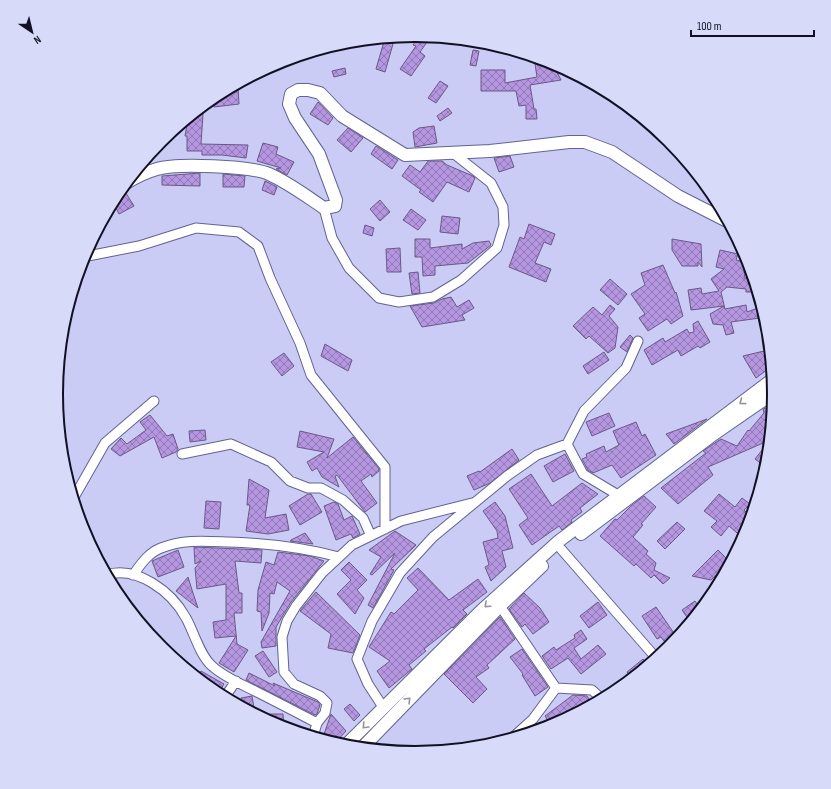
<svg xmlns="http://www.w3.org/2000/svg" width="831" height="789" viewBox="0 0 831 789" font-family="'Sofia Sans Condensed',sans-serif">
<style>
.building{fill:url(#building-cross-hatch);stroke:#6b5885}
.lines{fill:none;stroke-linecap:round;stroke-linejoin:round}
.street-casing{stroke:#626391;stroke-width:11}
.secondary-casing{stroke:#626391;stroke-width:14}
.street{stroke:#fff;stroke-width:9}
.secondary{stroke:#fff;stroke-width:12}
.oneway{stroke:#94949c}
.rim{fill:none;stroke:#111123;stroke-width:2}
</style>
<defs>
<pattern id="building-cross-hatch" width="8" height="8" patternUnits="userSpaceOnUse"><rect width="8" height="8" fill="#b596e1"/><path d="M0 0l8 8M0 8l8-8" fill="none" stroke="#9279b6"/></pattern>
</defs>
<rect width="100%" height="100%" fill="#caccf6"/>
<path class="building" d="M419 36 427 42 420 52 425 56 411 76 400 69 416 46 413 45Z
M395 37 385 72 376 69 385 38Z
M473 50 479 51 476 66 470 65Z
M552 62 561 80 530 85 534 109H536L537 119H526V105L519 106 516 91H481V70H505V83L537 77 535 64Z
M345 68 346 74 334 77 332 71Z
M440 81 448 86 436 103 428 98Z
M238 87 239 104 214 107 213 98 229 88Z
M318 102 333 118 328 125 310 114Z
M201 108 200 114H203L201 144 248 145 246 158 222 155H202V151H187V136H185L188 119Z
M448 108 452 113 440 121 437 116Z
M434 126 437 143 415 147 413 132 419 128Z
M348 128 363 138 351 152 337 140Z
M263 143 278 147 276 154 294 162 287 175 276 169 281 168 257 161Z
M376 146 398 160 392 169 371 154Z
M510 156 514 167 499 172 494 158Z
M428 161H442L447 165 473 176 475 178 469 192 447 182 433 202 419 192 421 190 402 176 410 165 420 172Z
M200 173V186L162 185V176Z
M223 174 245 176 244 187H223Z
M265 181 277 187 274 195 262 190Z
M124 190 134 206 119 214 113 202 117 194Z
M380 200 390 212 380 221 370 209Z
M411 209 426 220 418 230 403 220Z
M442 216 460 218 458 234 440 232Z
M529 224 555 234 551 245 544 242 535 263 551 269 546 282 509 267 520 237 524 239Z
M365 225 374 228 372 236 363 233Z
M415 239H430V248L462 244V249L473 243 489 241 491 245 468 263 435 266V275L423 276 422 257H415Z
M672 239 701 244 702 267 698 262V266H682L672 250Z
M400 248 401 272H387L386 249Z
M720 250 738 254 736 260 747 263 744 278H754L758 292H746V289L727 287 721 292 725 309 746 305 747 312 763 306 766 318 760 320V318L731 322 734 333 726 335 723 325 713 324 710 314 724 306 691 310 688 290 701 288 702 294 719 291 711 279 724 269 716 267Z
M663 265 675 293 676 292 683 316 671 324 667 319 648 331 639 318 645 314 631 294 645 285 641 273Z
M418 272 420 293 412 294 409 273Z
M610 279 627 294 618 305 600 290Z
M451 297 457 307 469 300 474 308 462 315 465 320 422 327 410 306 434 303 442 299Z
M610 305 615 309 609 316 618 327 615 348 608 353 589 336 586 339 573 326 593 307 602 315Z
M698 321 710 342 700 348 698 346 681 356 678 350 652 365 644 350 663 338 665 342 687 329 689 333 694 332 693 324Z
M630 335 633 338 627 352 620 347Z
M325 344 352 360 348 371 321 356Z
M764 351 772 366 756 378 743 356Z
M604 352 609 360 588 374 583 366Z
M284 353 294 366 282 376 271 362Z
M774 405 767 468 755 459 770 440 708 467 713 475 678 504 661 488 706 453 703 451 721 439 737 446 748 430 749 431 764 413 763 409Z
M609 413 615 426 592 436 586 422Z
M150 415 167 436 173 434 178 449 176 452 162 458 154 437 120 456 111 449 121 438 127 444 146 430 140 422Z
M707 419 674 444 666 434Z
M636 422 642 436 645 434 656 455 621 478 612 465 593 473 588 470 582 459 587 457 586 454 604 446 606 452 619 445 613 431Z
M205 430 206 440 190 442 189 431Z
M300 431 334 439 327 458 353 437 379 469V471L372 477 371 474 361 481 377 503 365 512 337 475 335 476 339 487 322 477 317 468 312 471 307 462 324 452 297 447Z
M512 449 519 460 490 483 474 490 467 476 479 471 480 472Z
M565 454 574 471 553 482 544 466Z
M531 474 552 506 582 483 598 494 580 508 582 512 571 520 572 522 562 530 559 526 532 545 519 525 528 518 509 489Z
M249 479 269 490 265 518 286 514 289 530 268 534 246 531 250 505H247Z
M308 494H311L322 512 300 525 289 506Z
M719 494 735 507 742 498 750 504 744 510 752 517 744 539 729 526 721 536 711 527 717 521 704 511Z
M644 496 656 507 641 524 643 525 633 537 648 551 646 554 656 563 654 570 670 578 663 584 654 575 651 578 636 564 634 566 600 536 615 519 617 520 631 506Z
M206 501 221 502 219 529 204 528Z
M334 502 338 504 344 520 352 516 360 534 353 538 351 534 336 540 324 506Z
M495 502 505 516 513 548 502 551 506 567 491 581 485 567 489 565 483 542 498 538 497 531 483 511Z
M677 522 685 529 665 549 657 541Z
M395 531 416 545 391 569 394 570 373 608 368 605 395 553 372 575 370 574 381 557 369 550Z
M305 533 313 544 290 541 291 540Z
M194 547 262 550 261 563 235 561 239 593H242V613H234L237 644 248 650 234 672 219 663 236 636 215 638 213 622 226 620V584L197 589 195 568 201 561 195 564Z
M178 550 184 567 158 577 152 561Z
M718 550 731 563 722 581 716 575 711 580 692 576Z
M278 552 310 556 324 561 291 602 276 627V646L262 648 261 642 290 591 277 582 274 594 270 593 269 613 262 631 261 612 257 611 258 590 266 562 274 565Z
M349 562 367 580 357 590 364 598 355 614 337 594 351 580 341 570Z
M418 568 449 600 478 579 487 592 463 610 467 614 453 628 452 627 424 649 426 651 409 665 412 669 389 688 377 671 390 661 369 647 391 612 394 614 418 590 407 578Z
M188 577 192 590 198 608 176 591Z
M316 592 360 635 353 653 328 648 331 634 300 611Z
M524 593 540 608 549 622 533 634 525 624 522 627 509 609Z
M695 601 701 610 691 623 682 610Z
M598 602 607 615 589 628 580 616Z
M656 607 678 639 670 649 661 637 657 639 642 616Z
M500 617 515 639 487 665 489 668 476 677 487 689 473 703 444 674Z
M581 630 587 639 574 648 581 659 598 645 606 654 581 674 568 658 551 669 542 656 554 647 556 650 575 638 574 635Z
M522 649 548 687 535 696 522 675 523 674 510 657Z
M263 651 277 672 269 677 255 656Z
M643 659 648 666 632 679 627 672Z
M201 671 224 684 218 694 197 678Z
M249 673 275 686 273 683 318 702 320 705 317 714 315 715 246 680Z
M573 695 587 696 593 705 552 727 545 716Z
M252 696 255 714 243 708 241 698Z
M350 704 360 715 354 721 344 709Z
M270 714H283L284 728 270 723Z
M331 714 346 731 334 744 322 740Z"/>
<g class="lines">
<g class="street-casing">
<path id="street" d="M324 208 332 238 349 268 379 298 399 302 433 297 461 280 497 248 504 225 503 207 491 183 453 153
M83 257 139 246 196 228 239 232 258 246 270 278 300 343 311 375 385 467V529
M182 454 231 444 271 462 290 481 308 488H321L343 500 363 518 371 536
M623 498 583 474 567 444 584 411 626 368 638 341
M73 499 105 443 154 401
M561 549 657 659
M106 575C137 565 172 592 186 618 194 632 200 656 212 666 224 677 241 684 255 691 275 701 296 712 317 723L313 737
M133 575C141 564 148 553 161 548 183 539 205 541 228 542 267 543 301 547 339 557
M500 606 556 688 592 690 603 700
M224 698 236 681
M383 707 368 684 357 659 372 621 400 573 433 537 507 476 537 455 567 444
M317 723 325 713 327 703 320 696 294 684 284 672 282 637 287 621 296 606 322 573 352 545 401 521 472 503
M511 739 533 719 556 688"/>
</g>
<g class="secondary-casing">
<path id="secondary" d="M126 183C136 177 146 172 157 169 176 163 251 166 269 174 289 183 306 196 324 208L335 206 336 200 319 154 295 118 289 104 291 94 298 90H308L320 93 342 116 405 155 490 151 569 142H585L612 152 678 196 729 222
M581 534 714 434 775 392
M344 747 482 610 559 541 773 379
M361 749 500 606 542 566"/>
</g>
<use href="#street" class="street"/>
<use href="#secondary" class="secondary"/>
</g>
<defs><path id="oneway-chevron" d="M-2-3.5L2.5 0L-2 3.5" fill="none" stroke-width="1.6" stroke-linecap="round" stroke-linejoin="round"/></defs>
<g class="oneway">
<use href="#oneway-chevron" transform="translate(742 402) rotate(143)"/>
<use href="#oneway-chevron" transform="translate(487 605) rotate(138)"/>
<use href="#oneway-chevron" transform="translate(408 700) rotate(-45)"/>
<use href="#oneway-chevron" transform="translate(365 726) rotate(134)"/>
</g>
<path d="M0 0H831V789H0ZM63 394a352 352 0 1 1 704 0a352 352 0 1 1-704 0Z" fill="#d8dafa" fill-rule="evenodd"/>
<path class="rim" d="M63 394a352 352 0 1 1 704 0a352 352 0 1 1-704 0Z"/>
<g transform="translate(32 32) rotate(145)" stroke="#d8dafa" stroke-width="3" paint-order="stroke">
<path d="M0-3L7 15L0 10L-7 15Z" fill="#111123"/>
<text y="-6" font-size="11" font-weight="bold" text-anchor="middle" fill="#111123">N</text>
</g>
<path d="M691 30v6h123v-6" fill="none" stroke="#111123" stroke-width="2"/>
<text x="697" y="30" font-size="12" fill="#111123" stroke="#d8dafa" stroke-width="3" paint-order="stroke">100 m</text>
</svg>
